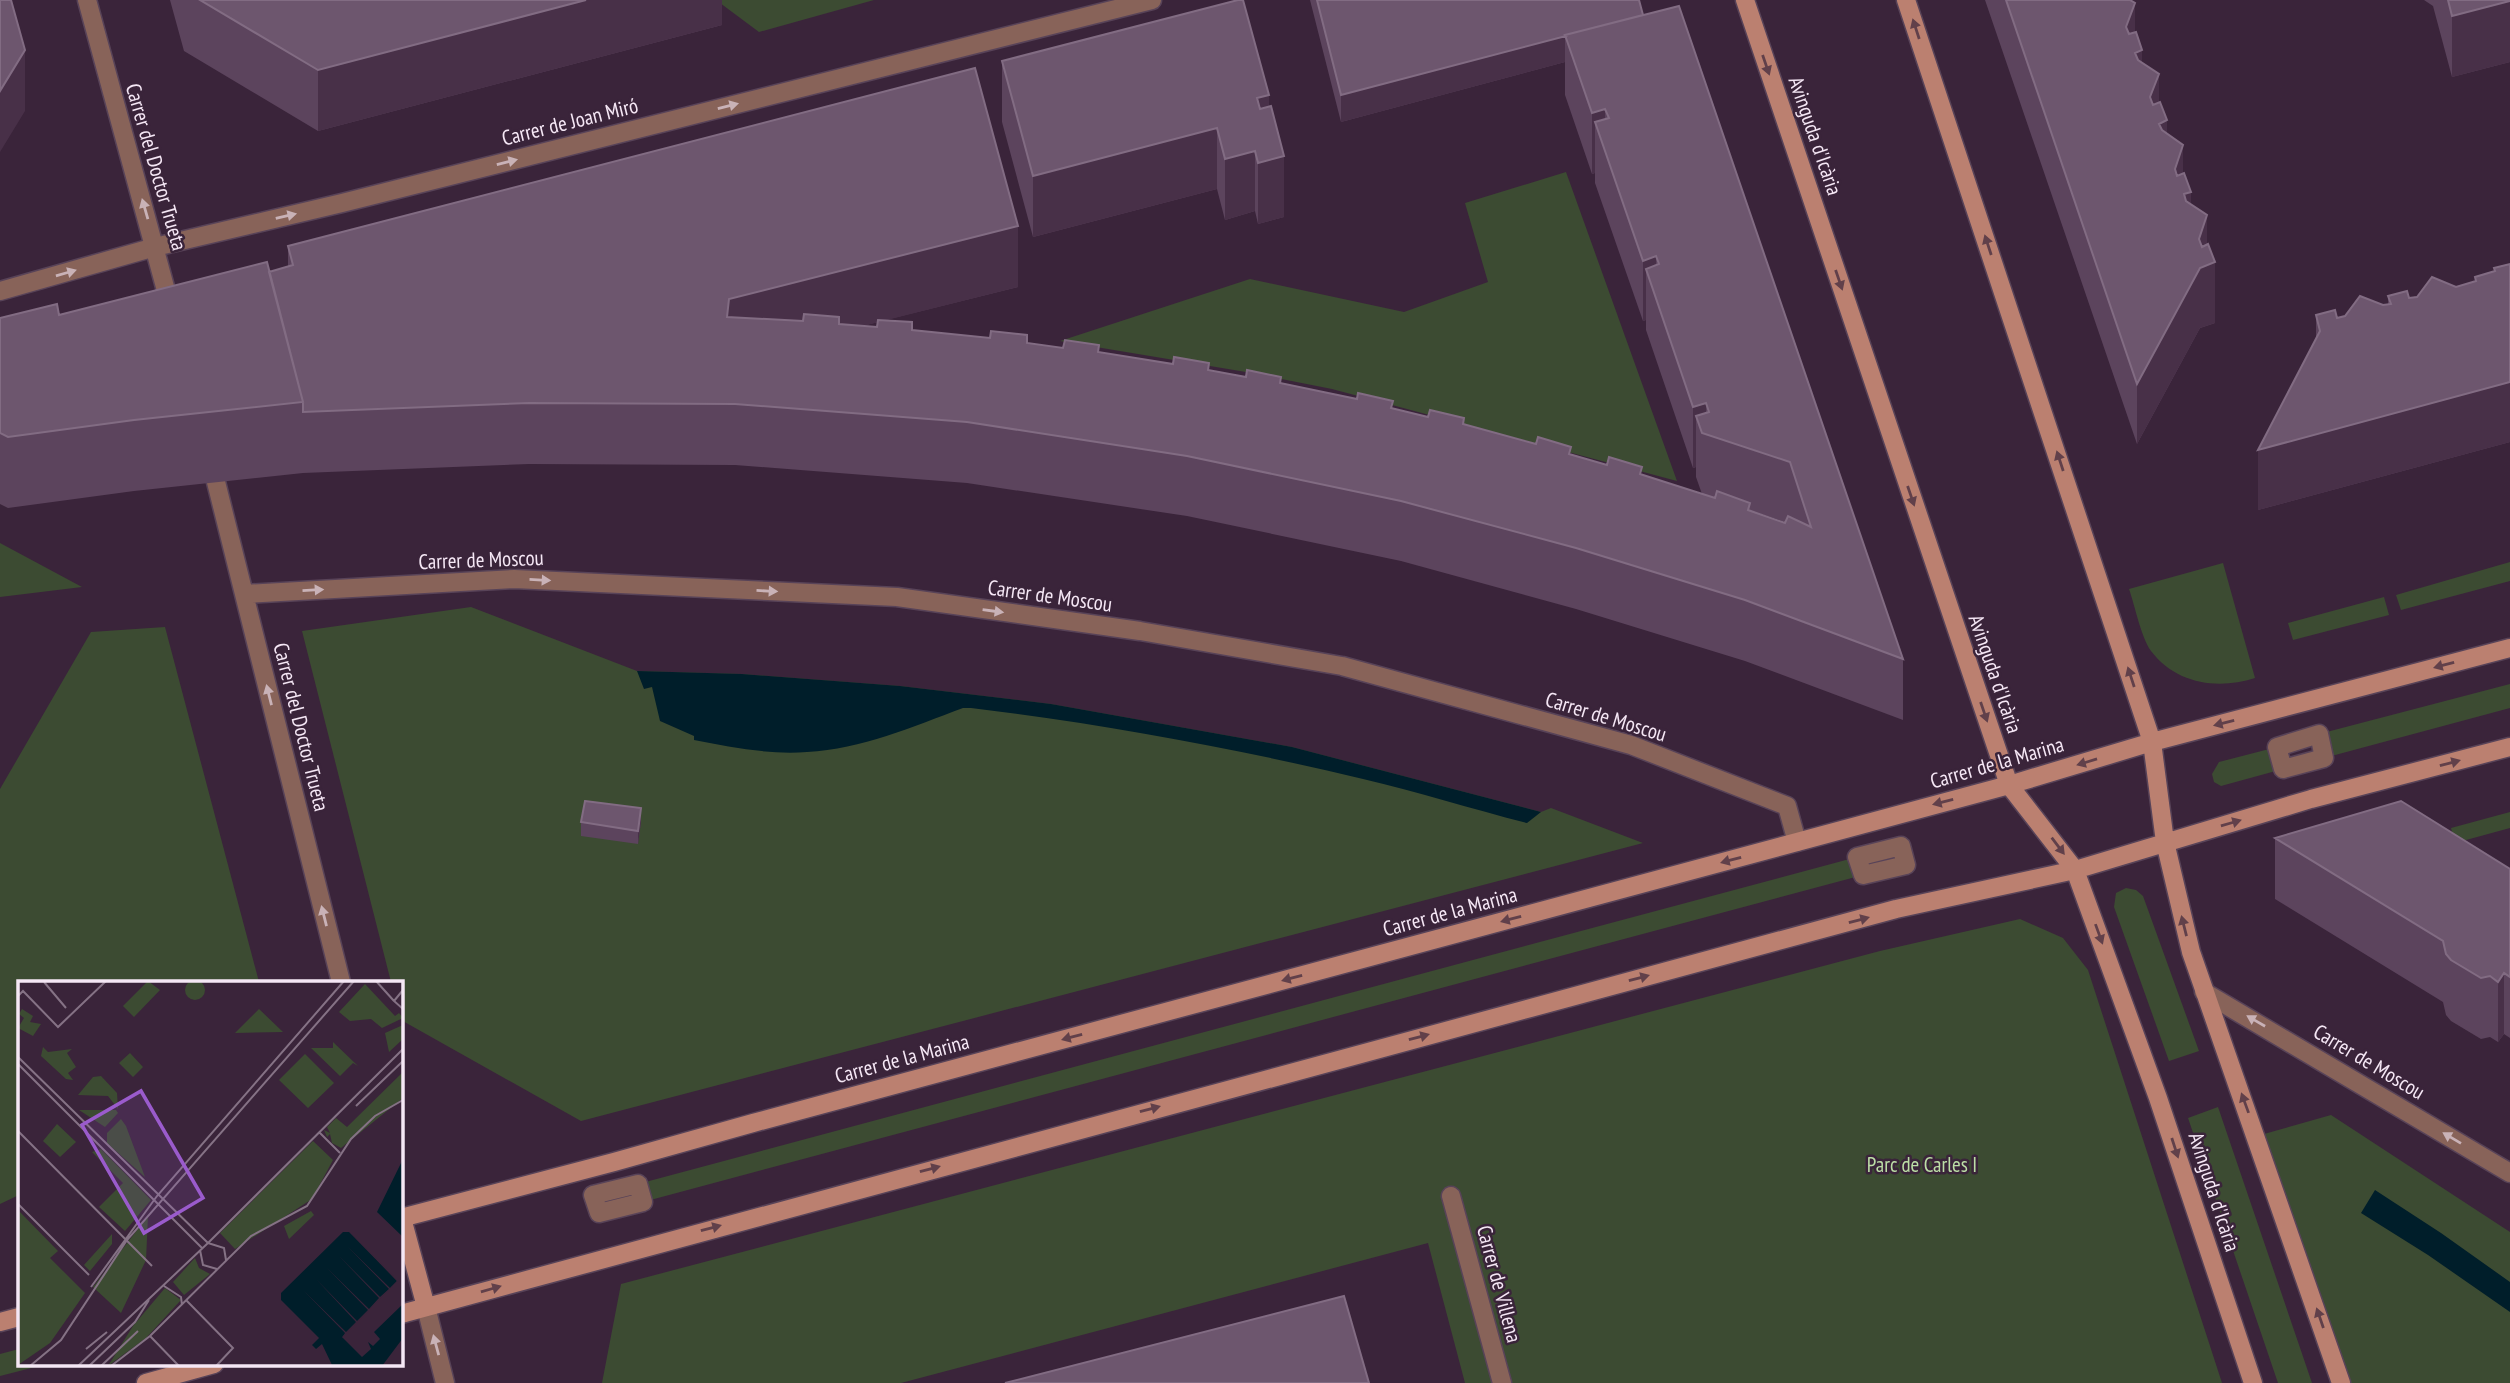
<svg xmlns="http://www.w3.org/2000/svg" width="2510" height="1383" viewBox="0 0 2510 1383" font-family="'PT Sans Narrow',sans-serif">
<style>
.green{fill:#3c4b32}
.water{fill:#001e2a}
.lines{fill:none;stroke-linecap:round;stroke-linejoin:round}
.street-casing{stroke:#584358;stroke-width:21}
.secondary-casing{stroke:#584358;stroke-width:21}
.street{stroke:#886359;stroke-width:18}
.secondary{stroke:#bb8070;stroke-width:18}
.wall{fill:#5c445d;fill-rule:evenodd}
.shaded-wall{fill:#483048}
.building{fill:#6d566e;stroke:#826c83;stroke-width:2}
.oneway{fill:#61404a}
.oneway2{fill:#c9b2b7}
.labels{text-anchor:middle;stroke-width:5;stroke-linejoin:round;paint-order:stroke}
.street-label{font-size:21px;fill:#f5e7f5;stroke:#3a243a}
.park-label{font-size:21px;fill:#bcdea6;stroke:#3a243a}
.inset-road{fill:none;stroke:#857285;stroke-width:2}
.view{fill:#9a5bcc;fill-opacity:0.15;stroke:#9a5bcc;stroke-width:3.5}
.inset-edge{fill:none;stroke:#f5e7f5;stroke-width:3.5}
</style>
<rect width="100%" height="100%" fill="#3a243a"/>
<path class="green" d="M716 0H874L759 32Z
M1566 172 1677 481 1332 389 1246 372 1060 341 1250 279 1404 312 1488 282 1465 203Z
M0 543 82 587 0 597Z
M2510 562V581L2401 610 2396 595Z
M2223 563 2255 678C2218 690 2176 684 2151 651 2141 637 2135 606 2129 589Z
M2384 597 2389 615 2293 640 2288 623Z
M471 607 637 671 742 674 900 686 1051 704 1292 747 1541 812 1551 808 1643 843 581 1121 401 1020V982H391L302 631Z
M165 627 259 982H19V1195L0 1204V789L91 632Z
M2510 684V708L2324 758 2319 734Z
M2277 747 2283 769 2221 786 2214 782 2212 774 2219 762Z
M2510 812V828L2455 843 2451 828Z
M1857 857 1863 875 643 1202 638 1184Z
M2126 888 2136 890 2143 896 2199 1051 2169 1061 2114 907 2116 893Z
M2020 919 2063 938 2088 970 2222 1383H1465L1428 1243 901 1383H602L621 1284 1880 951Z
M2218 1107 2312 1383H2278L2188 1118Z
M2331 1115 2510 1232V1383H2341L2257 1136Z
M19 1349V1364H47L0 1376V1354Z"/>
<path class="water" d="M637 671 742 674 900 686 1051 704 1292 747 1541 812 1527 823C1472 809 1418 792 1363 779 1234 748 1103 724 971 708H963C912 727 862 749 807 752 769 755 730 747 694 740V736L660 721 652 687 644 689Z
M2375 1190 2441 1233 2510 1282V1312L2428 1255 2361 1213Z"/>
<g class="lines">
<g class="street-casing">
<path id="street" d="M87 0 171 309
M0 291 155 247 342 203 1152 0
M216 482 341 982
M244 594 514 579 897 597 1140 631 1342 666 1631 745 1787 806 1797 842
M2319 734 2324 758 2283 769 2277 747Z
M1901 846 1906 865 1863 875 1857 857Z
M2204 992 2510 1173
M638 1184 643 1202 599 1213 593 1195Z
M1451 1196 1502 1383
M426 1307 445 1383"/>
</g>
<g class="secondary-casing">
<path id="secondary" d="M1745 0 2009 785 2075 870 2158 1098 2253 1383
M1906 0 2152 742 2165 842 2191 952 2341 1383
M401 1218 614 1162 753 1123 2009 785 2152 742 2510 648
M402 1218 426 1307
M401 1314 1896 909 2075 870 2311 799 2510 747
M0 1322 19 1317
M146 1383 214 1364"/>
</g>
<use href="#street" class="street"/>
<use href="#secondary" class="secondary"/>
</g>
<path class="wall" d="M170 0H722V25L318 131 184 51Z
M1310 0H1639L1643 15 1903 659V720L1745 661 1576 609 1401 561 1187 516 967 483 735 465 529 464 303 473 134 491 8 508 0 504V318L59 315 269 272 288 267V246L1018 287 885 320 912 330 1099 352 1281 384 1464 425 1571 454 1702 494 1696 477V467L1693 468 1646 330V320L1643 321 1595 183V173L1592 174 1565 95V62L1341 122ZM878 322 877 327 862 326ZM1750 510 1785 522V523Z
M1985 0H2130L2135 32 2142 63 2159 103 2167 134 2183 174 2191 205 2207 244 2215 323 2200 328 2137 444Z
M2424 0H2510V62L2452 77 2433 6Z
M1002 61 1269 106 1284 217 1258 224 1255 211 1225 220 1217 189 1033 237 1002 122Z
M2510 264V442L2258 510 2316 338V315L2337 318 2345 316 2388 304V296L2409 298 2456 287 2475 281V277L2494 272V268Z
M581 822H641L638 844 581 836Z
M2275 838 2510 869V1038L2504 1034 2498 1042 2490 1037 2481 1039 2451 1021 2446 1015 2443 1002 2275 899Z"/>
<path class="shaded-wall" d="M586 0H722V25L318 131V70Z
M2510 1V62L2452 77V16Z
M2135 3V64L2126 27Z
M1565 36V62L1341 122V95Z
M25 50V111L0 152V91Z
M2142 50V111L2135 53Z
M2159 74V135L2150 97Z
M1269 95V156L1257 98Z
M1605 109V150L1595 122V173L1592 174V113Z
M2167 120V181L2159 124Z
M1217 128V189L1033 237V176Z
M2183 145V206L2175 169Z
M1255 151V211L1225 220V159Z
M1284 156V217L1258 224V163Z
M2191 192V253L2184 194Z
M2207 215V265L2215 262V323L2200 328 2137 444V384Z
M1018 226V287L839 332 727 317 729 299Z
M1656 256V297L1646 269V320L1643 321V261Z
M2510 382V442L2258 510V450Z
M1706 403V435L1696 416V467L1693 468V407Z
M641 808V822L638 844V831Z
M2504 973V1034L2498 1042V982Z"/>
<path class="building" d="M0 0H11L25 50 0 91Z
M200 0H586L318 70Z
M1238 0H1243L1269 95 1257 98 1260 109 1271 106 1284 156 1258 163 1255 151 1225 159 1217 128 1033 176 1002 61Z
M1317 0H1639L1643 15 1565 35 1566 36 1341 95Z
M2006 0H2130L2135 3 2126 27 2129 34 2136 32 2142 50 2135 53 2138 60 2159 74 2150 97 2153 105 2160 102 2167 120 2159 124 2162 130 2183 145 2175 169 2177 176 2184 173 2191 192 2184 194 2186 201 2207 215 2199 239 2202 247 2208 244 2215 262 2200 268 2137 384Z
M2448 0H2510V1L2452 16Z
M1679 6 1903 659 1745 600 1576 548 1401 501 1187 456 967 422 735 404 529 403 303 412V402L269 272 293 265 288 246 975 68 1018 226 729 299 727 317 803 321 804 314 839 317V324L877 327 878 320 912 322V330L990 338 991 331 1027 335V343L1063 348 1065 340 1099 345 1098 352 1173 364 1174 357 1209 363 1208 370 1246 377 1247 370 1281 377 1280 383 1357 399 1358 393 1393 401 1391 408 1428 417 1430 410 1464 418 1463 424 1536 444 1538 437 1571 447 1569 454 1607 465 1609 457 1642 467 1640 474 1715 498 1717 491 1750 503 1748 510 1785 523 1788 516 1811 527 1790 462 1702 433 1696 416 1709 412 1706 403 1693 407 1646 269 1659 264 1656 256 1643 261 1595 122 1609 118 1605 109 1592 113 1565 35Z
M267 262 303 402 134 420 8 437 0 433V318L57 304 59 315Z
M2510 264V382L2258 450 2320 331 2316 315 2335 310 2337 318 2345 316 2360 296 2383 305 2391 304 2388 296 2407 291 2409 298 2417 297 2432 277 2456 287 2476 281 2475 277 2495 271 2494 268Z
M585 801 641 808 638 831 581 822Z
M2401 801 2510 869V977L2504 973 2498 982 2490 976 2481 978 2451 960 2446 954 2443 941 2275 838Z
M1344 1296 1369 1383H1005Z"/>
<defs><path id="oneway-solid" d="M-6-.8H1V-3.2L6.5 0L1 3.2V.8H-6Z" transform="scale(1.75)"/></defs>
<g class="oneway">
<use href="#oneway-solid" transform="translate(1916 29) rotate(-108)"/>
<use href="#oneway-solid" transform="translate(1766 65) rotate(71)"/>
<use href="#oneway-solid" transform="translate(1988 245) rotate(-108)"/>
<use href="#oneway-solid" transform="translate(1839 280) rotate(71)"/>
<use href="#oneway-solid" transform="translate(2060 461) rotate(-108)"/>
<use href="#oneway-solid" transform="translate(1911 496) rotate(71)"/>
<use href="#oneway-solid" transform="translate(2444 665) rotate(165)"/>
<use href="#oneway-solid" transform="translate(2131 677) rotate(-108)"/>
<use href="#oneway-solid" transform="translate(1984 712) rotate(71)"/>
<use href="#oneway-solid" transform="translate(2224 723) rotate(166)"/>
<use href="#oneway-solid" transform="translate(2087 762) rotate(163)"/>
<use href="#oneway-solid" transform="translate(2450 763) rotate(-15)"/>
<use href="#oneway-solid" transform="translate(1943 802) rotate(166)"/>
<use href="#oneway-solid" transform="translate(2231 823) rotate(-16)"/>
<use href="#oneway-solid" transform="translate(2058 846) rotate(53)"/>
<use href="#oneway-solid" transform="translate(1731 860) rotate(165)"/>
<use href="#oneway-solid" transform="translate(1511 919) rotate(165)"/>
<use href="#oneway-solid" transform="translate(1859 920) rotate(-15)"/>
<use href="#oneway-solid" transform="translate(2184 926) rotate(-104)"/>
<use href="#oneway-solid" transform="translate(2099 934) rotate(70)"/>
<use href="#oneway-solid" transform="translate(1292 978) rotate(165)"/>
<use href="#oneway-solid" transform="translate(1639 978) rotate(-15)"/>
<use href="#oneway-solid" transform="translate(1072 1037) rotate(165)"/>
<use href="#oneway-solid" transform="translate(1419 1037) rotate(-15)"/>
<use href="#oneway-solid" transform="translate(2245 1103) rotate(-110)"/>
<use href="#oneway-solid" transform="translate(1150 1109) rotate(-15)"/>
<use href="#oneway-solid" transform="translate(2175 1148) rotate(72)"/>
<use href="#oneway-solid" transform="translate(930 1169) rotate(-15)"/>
<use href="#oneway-solid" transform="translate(711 1228) rotate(-15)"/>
<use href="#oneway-solid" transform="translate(491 1289) rotate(-16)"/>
<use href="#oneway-solid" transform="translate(2320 1318) rotate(-109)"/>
</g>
<g class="oneway2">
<use href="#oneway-solid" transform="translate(728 106) rotate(-14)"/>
<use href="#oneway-solid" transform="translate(507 162) rotate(-14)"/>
<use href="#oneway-solid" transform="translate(145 209) rotate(-106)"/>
<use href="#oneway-solid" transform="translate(286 216) rotate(-13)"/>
<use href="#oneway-solid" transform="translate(66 273) rotate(-16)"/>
<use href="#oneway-solid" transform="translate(540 580) rotate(3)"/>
<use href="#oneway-solid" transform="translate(313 590) rotate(-3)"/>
<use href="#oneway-solid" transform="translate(767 591) rotate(3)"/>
<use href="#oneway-solid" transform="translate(993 611) rotate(8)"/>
<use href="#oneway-solid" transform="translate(269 695) rotate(-104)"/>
<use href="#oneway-solid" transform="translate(324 916) rotate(-104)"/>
<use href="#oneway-solid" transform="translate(2256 1021) rotate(-150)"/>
<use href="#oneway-solid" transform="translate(2452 1138) rotate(-149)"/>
<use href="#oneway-solid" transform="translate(436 1345) rotate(-105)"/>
</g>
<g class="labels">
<g class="street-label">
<text transform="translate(570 122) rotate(-14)" y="7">Carrer de Joan Miró</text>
<text transform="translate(1815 136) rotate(71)" y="7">Avinguda d'Icària</text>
<text transform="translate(156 167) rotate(74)" y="7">Carrer del Doctor Trueta</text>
<text transform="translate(481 560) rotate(-2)" y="7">Carrer de Moscou</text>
<text transform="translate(1050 596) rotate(8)" y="7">Carrer de Moscou</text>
<text transform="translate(1995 674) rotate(71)" y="7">Avinguda d'Icària</text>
<text transform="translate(1606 717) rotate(17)" y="7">Carrer de Moscou</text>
<text transform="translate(301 727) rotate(76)" y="7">Carrer del Doctor Trueta</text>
<text transform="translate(1997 763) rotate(-16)" y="7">Carrer de la Marina</text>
<text transform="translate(1450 912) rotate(-15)" y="7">Carrer de la Marina</text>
<text transform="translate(902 1059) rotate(-15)" y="7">Carrer de la Marina</text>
<text transform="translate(2369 1062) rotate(31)" y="7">Carrer de Moscou</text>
<text transform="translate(2214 1192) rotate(72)" y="7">Avinguda d'Icària</text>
<text transform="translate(1499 1284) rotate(75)" y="7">Carrer de Villena</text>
</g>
<g class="park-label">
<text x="1922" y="1172">Parc de Carles I</text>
</g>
</g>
<g transform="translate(18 981)">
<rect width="385" height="385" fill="#3a243a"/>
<path d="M167 9a10 10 0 1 1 20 0a10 10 0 1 1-20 0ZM130 0 142 9 116 36 105 25ZM347 3 377 35 381 32 385 37 364 47 353 38 332 40 321 31ZM4 28 15 35 12 41 23 43 15 55 0 47 6 37 1 33ZM241 28 265 51 217 52ZM385 44V58L371 71 367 52ZM315 61 340 85 335 82 322 95 293 67H315ZM25 66 30 71 54 68 49 72 58 86 50 92 55 99 48 98 23 75ZM112 72 125 86 115 96 101 82ZM287 73 316 102 290 127 261 99ZM385 91V117L323 167 314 162 312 153 309 156 306 149 312 152 309 146 318 137 329 146ZM83 95 99 112 100 128 90 115 60 114 75 96ZM61 129H98L100 132 87 146ZM103 138 108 145 127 196 89 162V152ZM39 143 58 161 42 176 25 160ZM295 160 315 179 294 218 217 268 202 252ZM83 168 133 219 107 250 81 226 105 202 74 171ZM0 229 40 270 32 277 67 312 32 362 0 384ZM293 230 296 234 271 258 266 245ZM130 235 128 279 103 332 75 306ZM94 253V263L72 290 66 284ZM177 277 181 287 192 293 166 314 155 301ZM147 307 163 319 128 357 90 385 115 345Z" fill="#3c4b32"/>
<path d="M385 178V256L359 231ZM325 251H331L379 300 324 356 344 376 353 368 350 361 355 365 362 358 356 351 385 323V357L364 385 314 384 304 363 298 368 294 364 301 357 263 319V312Z" fill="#001e2a"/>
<path d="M332 251 380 300 324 357 327 352 286 310 328 351 338 341 298 298 339 340 350 329 309 287 351 328 361 317 321 275 362 316 371 308 330 266 372 307 379 300Z" fill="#3a243a"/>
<path class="inset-road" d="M358 0 376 20M26 1 48 27M385 9 376 20 385 28M0 15 5 10 40 46 88 0M0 76 190 262M0 83 184 267M338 125 385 80M0 150 134 285M301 151 322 172M0 223 71 294M190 262 206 267 208 279M182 269 185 284 199 288M146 305 163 316 164 324M73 306 139 215 326 0M168 319 215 367 198 385M132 355 161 385M68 368 89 351M12 385 43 359 109 259 336 0M60 385 190 262 385 68M71 385 117 341 131 319M83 385 120 350M93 385 132 355 233 255 289 225 333 158 357 135 385 119"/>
<path class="view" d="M123 110 185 217 126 252 64 144Z"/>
<rect width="385" height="385" class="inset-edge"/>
</g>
</svg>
